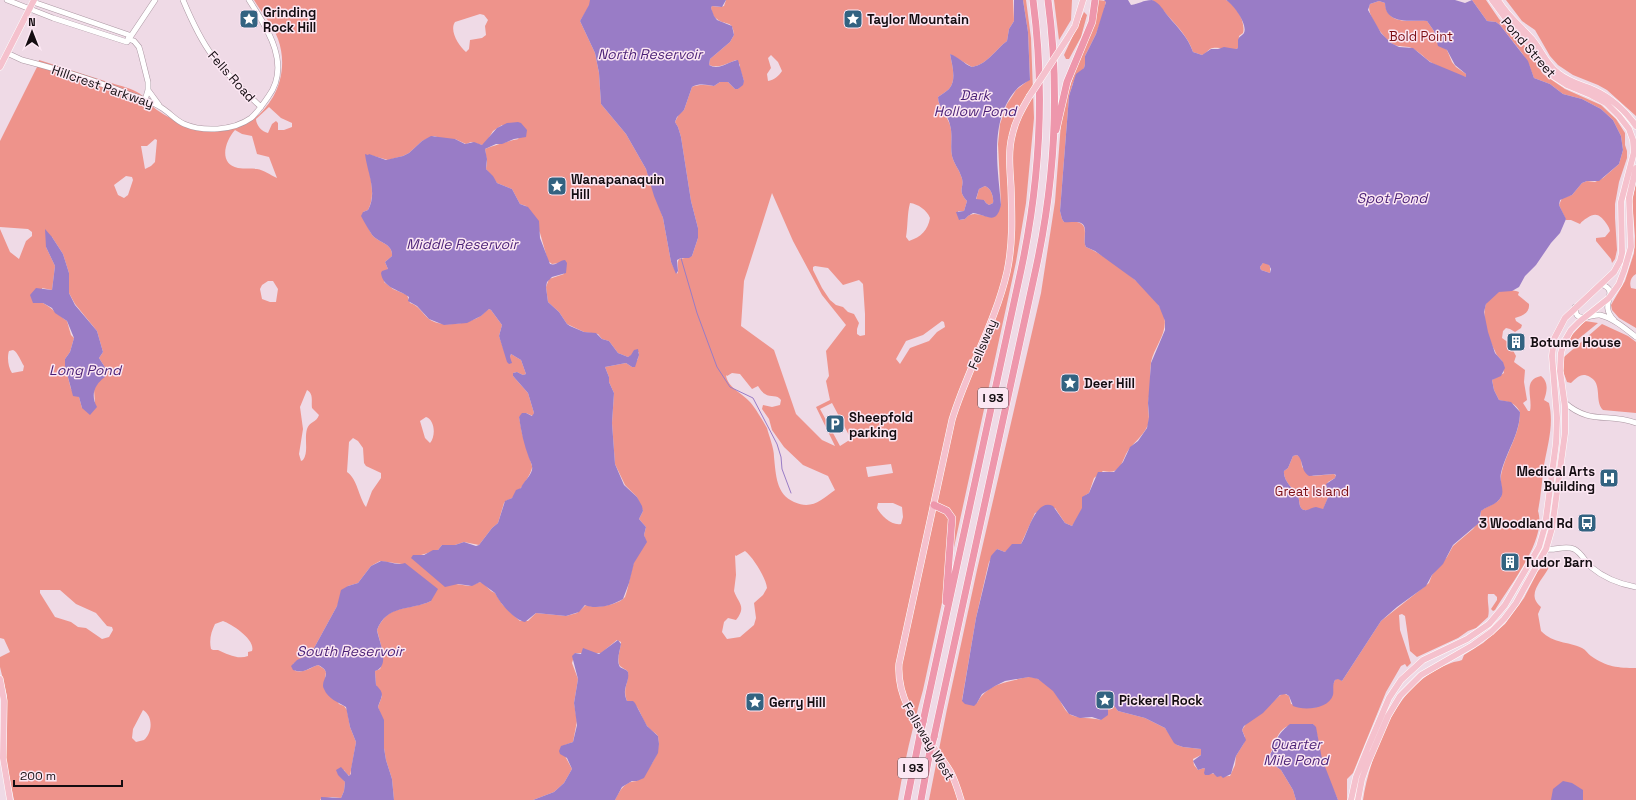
<svg xmlns="http://www.w3.org/2000/svg" width="1636" height="800" viewBox="0 0 1636 800" font-family="'Space Grotesk',sans-serif">
<style>
.forest{fill:#ee938b;fill-rule:evenodd}
.water{fill:#997cc6;fill-rule:evenodd}
.lines{fill:none;stroke-linecap:round;stroke-linejoin:round}
.stream{stroke:#997cc6;stroke-width:1}
.minor-casing{stroke:#ab97a2;stroke-width:6}
.major-casing{stroke:#fff;stroke-width:7}
.highway-casing{stroke:#fff;stroke-width:8}
.minor{stroke:#fff;stroke-width:5}
.major{stroke:#f5c1cd;stroke-width:6}
.highway{stroke:#ee97ac;stroke-width:7}
.major-bridge-casing{stroke:#fff;stroke-width:7;stroke-linecap:butt}
.highway-bridge-casing{stroke:#fff;stroke-width:8;stroke-linecap:butt}
.major-bridge{stroke:#f5c1cd;stroke-width:6}
.highway-bridge{stroke:#ee97ac;stroke-width:7}
.labels{text-anchor:middle;stroke-width:3;stroke-linejoin:round;paint-order:stroke}
.shield{fill:#fce7f3;stroke:#5a4e55;stroke-width:1}
.shield-label{font-size:12px;font-weight:bold;fill:#140d11}
.poi-label{font-size:13px;font-weight:bold;fill:#140d11;stroke:#fce7f3;text-anchor:start}
.park-label{font-size:13px;fill:#7c0f15;stroke:#fce7f3}
.street-label{font-size:13px;fill:#140d11;stroke:#fce7f3}
.water-label{font-size:14px;font-style:italic;fill:#491f76;stroke:#fce7f3}
</style>
<rect width="100%" height="100%" fill="#efdae6"/>
<path class="forest" d="M254 0H590V5L580 21 595 53 599 73 601 104 626 134 646 169 663 218 671 262 677 274C680 270 676 264 679 259L685 258 692 256 698 238V228L691 201 681 137 678 127 675 122 679 114 684 110 692 87C699 84 707 85 714 86L720 82H728L735 89H738L744 81 740 69V65L736 60C728 63 718 69 709 65L710 59 730 42 734 35C733 19 725 26 717 19 713 17 712 12 711 8L712 6 720 7 724 6 726 0H1013L1014 21 1009 29 1007 41C995 50 988 64 972 67L950 54C952 65 957 80 949 89 946 92 942 94 938 97 938 108 947 115 950 125 953 135 950 146 952 156 954 164 959 169 961 176 966 187 956 189 967 201L964 211H958L960 220 965 219C973 209 982 217 993 217L1001 205 998 144 1000 124 1007 104 1013 95 1016 90 1030 79 1028 32 1023 0H1026L1031 38 1034 118 1026 203 1016 262 923 690C913 726 904 763 898 800H615C620 790 625 781 637 781 650 768 661 755 658 736 655 732 651 731 648 727 640 718 640 702 627 701 622 688 629 684 628 672 626 669 622 668 620 666 616 660 621 648 621 642L617 640 601 653H575L572 663 578 679 574 703 577 721 573 742 565 745V756L572 769 564 783 554 792 533 800H394L392 779 386 760 384 748V724L378 707 382 696 376 685 375 671 380 669 381 667 383 653 377 630C388 603 409 611 431 601L402 564 380 561 371 566 358 583 348 586 313 650 306 657 293 664 295 671C305 673 309 668 318 665L324 669 326 672 325 679 339 704 344 706 347 710 350 727 356 742 350 776 347 774 344 770 337 772 345 782 344 791 341 798 332 797 320 799 321 800H14L6 760 7 696 0 667V657L10 652 4 639 0 638V229L10 252 19 259 26 241 32 236V232L28 229 0 227V141L37 67 39 60C62 67 85 75 108 82 117 85 128 87 137 92 144 95 150 105 157 110 195 136 246 143 273 97 283 80 285 58 278 39 273 25 261 12 254 0ZM480 14 484 15 488 20 485 26 486 35 482 38 470 40 469 49 466 52C459 46 449 31 455 22ZM771 55 778 62 782 71C779 76 774 80 768 81L767 74 771 68 768 58ZM269 107 281 118 292 123V127L284 130H278V123L276 121 272 124 268 133C262 132 256 125 256 119ZM502 125 519 139C515 139 489 147 485 149L487 162 486 169 497 183 512 189 520 204 526 206 540 233 548 261 552 264 559 263 564 274 549 279 546 287 548 302 559 312 567 324 584 332 598 334 602 339 609 341 618 353 628 357 639 352 638 359 632 367 626 363 605 367 609 377V382L614 393 612 423 615 464 625 485 637 497 643 511 639 519 646 527 644 535C648 545 640 550 636 557 630 570 630 584 625 597 619 605 595 609 586 605L577 613 566 616 536 613 528 621H520L512 614 502 604 495 593 491 591 483 583 480 582 469 586 456 584 421 555 438 550 442 545H455L464 542 479 545 492 528 498 523 504 503C506 500 509 500 512 498 517 494 533 473 532 466L522 433 519 417 526 413 533 416 534 413 528 393 513 376V373L517 372 523 375 526 374 521 360 511 354 510 357 505 353 499 336 502 325 491 310 489 309C485 311 483 315 479 317 468 324 440 328 429 319 422 313 418 305 410 303L407 295 393 289 384 282 388 269 385 262 392 256C393 244 380 243 373 236 368 230 366 220 363 212L368 210C376 196 370 175 367 160L370 155 388 160 403 156 409 153 422 141 434 136 444 139H455L466 144 471 142 482 145 485 144 493 131ZM235 130 242 134 252 136 257 154 269 157 277 178C270 175 264 170 257 169 251 168 244 169 238 168 218 164 225 141 235 130ZM155 139 157 140 155 162 151 166 145 169 141 146H147ZM126 176 132 177 133 180 128 195 124 198 118 195 114 185ZM772 193 793 241 822 295 846 325 826 351 829 376 826 381 830 400 816 407 835 446 822 440 796 414 774 350 741 326 744 281ZM910 203C918 204 927 210 930 218 928 230 921 237 909 241L906 237C908 226 907 214 910 203ZM52 237 63 254 69 273V293L75 304 97 331 103 352 99 358 106 369 94 389 95 403 82 408 79 397 71 389 65 366V359L70 352 74 338 71 335 67 321C58 315 52 308 43 303L42 288 52 290 55 266 46 247ZM815 266 828 268 843 285 859 280 863 284 865 314V335L860 336 857 334V329L859 323 854 314 848 312 843 307 836 305 830 300 822 288 813 270V267ZM268 281H273L278 289 276 302H270L262 299 260 289 262 285ZM942 321 944 322 945 327 937 332 929 341 910 348 900 364 896 359 906 341 923 335ZM13 350C18 352 21 362 24 366L23 371 12 373C8 367 7 357 9 351ZM732 373 740 374 752 389 758 386C760 389 762 392 765 394 771 398 777 394 781 400L780 405 772 407 763 405 762 409 769 419 772 430 784 447 803 465 828 476 835 490C821 500 812 510 794 502 776 494 776 475 774 457 774 448 769 436 767 428 765 424 754 406 750 402 743 394 727 387 726 375L727 376ZM307 390C314 394 311 401 312 408L319 415C317 422 309 422 307 429 304 439 309 452 303 460L301 461 299 454 303 429 300 407ZM832 403 851 439 840 446 820 409ZM426 417C435 420 436 436 430 443L425 438 420 421ZM353 438 358 441 363 448 364 463 366 466 381 473V478L372 491 366 507C358 496 358 480 347 472L349 442ZM891 464 893 473 868 477 866 467ZM878 503H893L902 507 903 517 901 524C892 526 881 516 877 508ZM745 551C753 557 766 578 767 588L763 595 754 603 756 618 754 625 740 637 727 639 722 632 724 622 728 618 736 620C747 606 738 603 734 591L736 575 735 555 736 556ZM40 590H60L76 604 96 613 107 626 112 627 113 630 109 637 102 639 86 628 78 627 71 622 55 617 40 593ZM223 621C232 624 256 640 252 651L248 652V656C238 660 227 654 218 650H213L211 649C209 640 211 632 215 624ZM143 710C153 716 153 732 144 740L136 742 132 738 133 729Z
M1054 0H1072L1071 20 1059 40Z
M1098 0 1106 1 1103 15 1096 34 1085 56V64L1084 68 1073 83 1069 96 1060 211 1062 219 1064 222C1069 222 1077 221 1080 223 1089 227 1082 240 1086 247 1109 257 1153 290 1163 313 1170 331 1155 345 1151 362 1150 371 1150 380 1150 389 1150 394 1148 399 1148 404 1148 412 1150 418 1148 425 1143 437 1132 443 1126 454 1120 467 1119 474 1103 471L1094 478 1089 493C1081 497 1083 501 1082 509 1080 515 1076 521 1072 526L1065 523 1055 508 1035 513 1021 544 1016 545 1005 552 997 549 989 562 987 570 976 618 962 700 977 703C986 687 998 684 1015 680 1019 679 1025 677 1030 677 1038 677 1048 685 1053 690 1060 697 1063 711 1071 715 1077 718 1093 718 1101 720L1106 704 1100 697 1102 695H1106L1118 711 1145 718 1165 728 1177 745 1183 747 1201 749V755L1193 759 1194 765 1198 770 1204 768 1205 769V772C1214 773 1221 777 1230 776L1235 765 1236 756 1244 743 1245 737 1242 730 1246 724 1283 693 1289 696 1291 704C1315 710 1317 711 1333 692L1332 686 1335 680 1338 678 1342 681 1381 621 1429 583 1432 575 1447 557 1453 546 1473 529 1480 520 1481 511C1486 506 1498 504 1501 497 1503 489 1499 480 1502 471 1507 451 1520 434 1520 412 1515 402 1508 402 1499 400L1494 390 1492 380 1504 373C1503 370 1504 364 1502 361 1500 358 1496 355 1495 351 1486 334 1474 298 1501 291 1506 290 1515 290 1519 292L1518 295 1529 304C1530 313 1522 316 1515 318L1516 321 1522 325 1521 328 1515 332 1510 329 1506 328 1503 331 1502 338 1509 343 1516 356 1514 362 1525 370 1524 382 1527 400 1523 403 1528 411H1530C1533 397 1522 380 1541 376 1549 382 1547 392 1544 400L1549 403C1554 424 1548 444 1544 465 1542 480 1541 496 1538 511 1547 540 1510 585 1495 610L1493 611 1491 609 1497 600V597L1494 594H1488C1487 603 1490 609 1488 617L1476 628 1468 631 1458 638 1417 657 1410 651 1405 616 1402 614 1399 615 1400 630 1411 663 1407 667 1405 664 1401 666 1386 692 1353 773 1347 779V800H1338C1332 786 1325 773 1321 758 1318 747 1319 734 1313 724 1297 725 1283 721 1276 740 1273 746 1272 752 1268 757L1269 762 1281 770 1293 790 1296 800H929L947 709 977 570 1041 293 1055 202 1061 123 1065 102 1075 71 1095 23Z
M1152 0H1226C1236 5 1246 22 1243 33L1239 36 1238 48 1236 49C1229 50 1216 46 1210 49 1207 51 1205 54 1202 55L1193 52C1188 37 1178 27 1168 16 1162 9 1159 5 1152 0Z
M1472 0H1486L1499 19 1525 46 1543 74 1565 89 1601 105 1616 119 1625 133V145L1627 151V158L1619 182 1615 204V218L1617 250 1615 259 1612 263 1611 259 1596 241V238L1605 237 1610 231C1609 227 1608 226 1606 223 1600 215 1596 212 1587 218 1584 220 1582 221 1580 224L1571 220H1566L1559 205 1562 198 1572 195 1582 183 1587 181 1595 182 1603 178 1619 164 1623 150 1621 136 1613 120 1601 109 1582 99 1563 94 1550 84 1534 78 1529 65 1522 53 1500 25 1496 22 1487 21Z
M1506 0H1636V116L1607 90 1598 85 1573 75 1558 65 1550 56 1535 30 1522 21Z
M1379 1 1385 3C1387 26 1410 20 1427 21L1434 31 1436 42 1447 50 1452 62 1456 67 1466 74V77C1460 76 1434 65 1429 61 1424 57 1416 49 1409 47 1402 46 1397 47 1391 43 1383 37 1365 13 1370 4Z
M1084 12 1087 15 1081 37 1069 59H1066L1064 55Z
M1636 183V274C1631 277 1629 282 1631 288L1636 289V328L1619 318 1612 310 1611 305 1625 281 1634 253 1635 236 1632 202Z
M985 186C991 188 994 197 993 203L989 205 986 203 984 200H976L979 189Z
M1263 263H1268L1270 267V273L1261 270 1260 267Z
M1585 321 1598 323 1566 349 1572 335Z
M1602 324 1628 336 1636 342V413L1603 410C1594 401 1603 384 1590 377 1581 372 1577 378 1571 383L1567 382 1563 371 1564 357Z
M1297 455 1301 458 1302 467 1313 476 1334 474 1336 476 1335 478 1328 482 1326 487 1329 495 1323 510C1315 505 1310 512 1304 510 1298 508 1300 500 1298 496 1293 488 1283 481 1284 471L1288 468 1293 456Z
M1543 566H1548L1549 567C1543 580 1525 594 1541 607L1538 614 1541 631C1554 644 1567 641 1582 648 1586 650 1588 654 1591 656 1607 667 1618 668 1636 668V800H1363C1368 764 1390 705 1419 682 1428 674 1440 667 1451 663 1455 661 1458 662 1462 660L1464 655 1483 643 1505 624 1524 598 1538 571Z"/>
<path class="water" d="M590 0H726L722 7 712 6 711 8 714 16 717 20 732 26 734 35 730 42 710 59 709 65C719 71 729 61 738 60L744 81 743 85 738 89H735L728 82H720L714 86C707 85 699 83 692 87L684 110 677 117 675 122 678 127 681 137 691 201 698 228V238L692 256 689 258H681L677 260 678 271 676 274 671 262 663 218 654 196 646 169 626 134 601 104 599 73 595 53 580 21 589 5Z
M1014 0H1023L1028 32 1030 80C1025 83 1019 86 1015 91 989 122 998 169 1001 205 996 226 988 215 973 213L968 216 965 219 959 220 956 212 964 211 967 201C956 189 966 187 961 176 959 169 954 164 952 156 950 146 953 135 950 125 948 114 938 108 938 97 942 94 946 92 949 89 957 80 952 65 950 54 959 57 964 64 972 67 988 64 995 50 1007 41L1009 29 1014 21ZM985 186C991 188 994 197 993 203L989 205 986 203 984 200 976 199 979 189Z
M1104 0H1128L1131 5C1139 4 1143 0 1152 0 1160 3 1163 10 1168 16 1178 28 1188 37 1193 52L1202 55 1211 49H1218L1224 47 1236 49 1238 48V40C1239 36 1242 36 1244 33 1248 24 1233 4 1226 0H1455L1465 3 1472 0 1487 21 1496 22 1500 25 1528 61 1534 78 1550 84 1563 94 1582 99 1601 109 1613 120 1621 136 1623 150 1619 164 1599 181H1587L1582 183 1572 195 1560 200 1559 205 1566 219 1560 233 1551 243 1536 265 1525 276 1519 287 1512 291 1499 292 1486 304 1484 312 1488 332 1495 353 1503 362 1505 368 1501 376 1492 380 1494 390 1499 400 1511 402 1520 412C1520 434 1506 452 1501 473 1499 481 1505 490 1501 497 1497 505 1487 506 1481 511L1479 523 1453 545 1443 564 1432 575 1426 586 1397 607 1381 621 1342 681 1338 679 1335 680C1332 685 1334 690 1333 695 1329 709 1304 711 1293 706L1289 696 1286 694 1280 695 1263 713 1244 726 1242 730 1246 740 1236 756 1231 774 1223 778 1221 776 1217 777 1213 773 1209 775H1205L1204 773 1205 769 1204 768 1198 770 1193 761 1201 755V749L1183 747 1177 745 1174 743 1165 728 1145 718 1118 711 1106 695H1102L1100 697 1108 709V715L1101 720 1092 717 1080 718 1069 714 1053 691 1038 679 1029 677 1005 681 995 686 982 694 977 703 974 706 965 704 962 701 976 618 991 556 997 549 1005 552 1012 544H1021C1028 534 1035 498 1053 506L1065 523 1072 526 1082 508V497L1089 493 1098 472H1114L1123 462 1130 447 1138 441 1147 428 1149 417 1148 403 1151 363 1165 330V321L1159 306 1135 280 1095 251 1086 247C1082 240 1089 227 1081 223 1077 221 1069 223 1064 222L1062 219 1060 211 1069 96 1076 74 1084 68 1085 64V56L1096 34 1106 2ZM1379 1 1385 3C1385 25 1411 20 1427 21L1434 31 1438 46 1447 50 1455 65 1466 74V77L1430 62 1413 48 1399 47 1391 43 1381 33 1368 10 1370 4ZM1263 263 1269 265 1271 269 1270 273 1261 270 1260 267ZM1297 455C1304 460 1300 470 1309 476L1334 474 1336 475 1335 478 1326 484 1329 495 1323 509 1316 507C1312 507 1308 511 1304 510 1298 508 1300 500 1298 496 1293 488 1283 481 1284 471L1288 468 1293 456Z
M518 122 521 123 527 130 526 137 514 139 502 144H496L485 149 487 159 486 169 493 176 497 183 512 189 520 204 528 207 539 221 540 238 550 264C557 266 559 260 565 260L567 263 566 273 552 277 547 282 546 287 548 302 559 312 567 324 570 326 584 332 596 333 602 339 609 341 618 353 628 357 631 355 634 350 638 349 639 355 635 367H632L626 363 605 367 609 377V382L614 393 612 423 615 464 624 485 637 497 642 506 643 511 639 519 646 527 644 535 647 542 634 563 629 583 623 599C613 605 596 610 585 605L579 612 566 616 536 613 525 622C514 620 499 602 495 593L480 582 472 586 458 584 445 587 411 558 413 555H424L433 550H438L442 545H455L464 542 476 546 479 545 492 528 498 523 505 501 512 498 516 490 521 488C523 482 530 477 532 470 533 465 530 461 529 458 524 445 521 431 519 417L522 413H526L532 416 534 413 528 393 513 376V373L517 372 523 375 526 374 521 360 511 354 510 357 512 363 509 364 507 362 499 336 502 325 491 310 489 309 481 316 467 323 444 325 429 319 417 306 408 301 409 297C398 289 383 288 381 273L382 271 388 269 385 262 392 256C393 244 380 243 373 236 370 232 363 220 361 216L363 212 368 210C378 192 367 172 365 154L368 155 369 154 386 160 403 156 409 153 422 141 431 136 455 139 465 144 474 142 482 145 497 128 507 123Z
M45 229 52 237 63 254 69 273V293L75 305 97 331 103 352 99 358 106 369 105 377C95 384 90 395 97 407L90 415 82 408 79 397 73 396 65 366V359L70 352 74 338 67 321 55 313 52 308 43 303H33L30 295 36 288 52 290 55 266 46 247Z
M381 561C389 561 397 566 405 563L438 589 431 601C410 611 387 604 377 630 379 642 391 666 375 671L376 685C385 694 382 695 378 707L384 720V748L386 760 392 779 394 800H321V797L341 798 344 791 345 782 338 775 336 770 341 767 349 776 351 774V769L356 742 350 727 346 707C338 702 328 699 324 689 319 680 335 673 318 665 308 668 304 674 293 670L291 666 297 660 306 656 313 650 337 606 341 590 348 586 358 583 371 566Z
M618 640 621 644C620 650 616 661 620 667 623 669 626 669 628 672 630 683 621 688 627 701H633L635 703 647 726 658 736 659 744 658 753 644 778 637 781H632L622 787 615 800H533L554 792 564 783 572 769 567 758 560 754 559 751 561 746 573 742 577 725 574 703 578 679 572 656 575 653 581 654 583 648 599 654Z
M1290 724H1313L1316 727 1322 759 1338 800H1296L1293 790 1281 770 1268 761C1268 756 1271 754 1273 749 1278 736 1279 733 1290 724Z
M1563 781 1572 783 1583 790V800H1551L1553 789Z"/>
<g class="lines">
<path class="stream" d="M681 258 697 313 717 367 730 387 753 398 777 444 781 457 782 469 791 493"/>
<g class="minor-casing">
<path id="minor" d="M7 0 53 18 127 42 155 0
M183 0C191 19 200 39 212 55 226 74 244 91 261 107
M33 2 129 35 128 39 134 41 139 47 141 54 148 82V90L145 100
M7 53 22 60C57 69 94 80 128 94 139 98 152 101 162 108 170 113 175 120 184 124 203 132 233 131 251 118 258 112 263 104 268 97 292 65 267 28 249 0
M148 90 159 105
M1601 284C1622 292 1597 303 1614 320
M1575 307C1576 310 1575 314 1578 316 1583 320 1594 314 1600 315 1613 318 1626 329 1636 337
M1564 402C1591 426 1609 412 1636 423
M1546 549C1555 551 1564 545 1574 549 1582 553 1585 562 1591 567 1604 578 1619 584 1636 587"/>
</g>
<g class="major-casing">
<path id="major" d="M1498 0C1507 16 1521 26 1532 39 1542 51 1546 64 1558 73 1569 82 1582 85 1594 90 1610 97 1626 111 1636 126
M1067 39 1075 26 1083 0
M0 67 34 0
M0 679 4 701 3 758 10 800
M961 800C958 790 955 780 950 771 929 737 896 707 899 664L952 420C967 370 995 324 1007 272 1013 244 1012 216 1011 187 1010 170 1008 152 1012 136 1015 121 1022 109 1029 97
M1351 800 1356 777 1368 747 1389 698 1401 680 1423 660 1467 639 1489 624 1505 605 1539 547 1545 526 1556 443 1557 418 1552 356 1554 339 1565 318 1614 272 1620 261 1622 253 1621 202 1634 152 1633 140 1629 129 1619 116 1606 103 1591 95 1567 85 1550 74 1543 66 1530 45 1509 23 1492 0
M1358 800 1362 779 1367 765 1388 716 1400 696 1421 675 1473 645 1491 632 1504 619 1516 603 1546 549 1552 528 1565 433V407L1560 371 1561 353 1564 342 1571 330 1579 322 1609 298 1619 284 1624 271 1631 247 1629 198 1636 168"/>
</g>
<g class="highway-casing">
<path id="highway" d="M1056 130 1067 82 1092 22 1095 0
M934 505 947 511 952 518 946 602
M923 722 1021 270C1040 181 1045 91 1033 0
M934 737 1036 268C1055 180 1060 90 1048 0
M907 800 920 735
M921 800 930 751"/>
</g>
<use href="#minor" class="minor"/>
<use href="#major" class="major"/>
<use href="#highway" class="highway"/>
<g class="major-bridge-casing">
<path id="major-bridge" d="M1029 97 1067 39"/>
</g>
<g class="highway-bridge-casing">
<path id="highway-bridge" d="M920 735 923 722
M930 751 934 737"/>
</g>
<use href="#major-bridge" class="major-bridge"/>
<use href="#highway-bridge" class="highway-bridge"/>
</g>
<defs>
<g id="sight-square" transform="scale(1)"><rect x="-9" y="-9" width="18" height="18" rx="4" fill="#336381" stroke="#fce7f3"/><path d="M0-6L1.8-2.2L6-1.7L2.9 1.2L3.7 5.4L0 3.3L-3.7 5.4L-2.9 1.2L-6-1.7L-1.8-2.2Z" fill="#fff"/></g>
<g id="building-square" transform="scale(1)"><rect x="-9" y="-9" width="18" height="18" rx="4" fill="#336381" stroke="#fce7f3"/><path d="M-4-6H4V6H1V3H-1V6H-4ZM-2.5-4.3h1.7v1.8h-1.7ZM.8-4.3h1.7v1.8H.8ZM-2.5-1h1.7V.8h-1.7ZM.8-1h1.7V.8H.8Z" fill="#fff"/></g>
<g id="parking-square" transform="scale(1)"><rect x="-9" y="-9" width="18" height="18" rx="4" fill="#336381" stroke="#fce7f3"/><path d="M-3.5-5.5H1a3.5 3.5 0 0 1 0 7H-1V5.5H-3.5ZM-1-3.4V-.6H.8a1.4 1.4 0 0 0 0-2.8Z" fill="#fff"/></g>
<g id="hospital-square" transform="scale(1)"><rect x="-9" y="-9" width="18" height="18" rx="4" fill="#336381" stroke="#fce7f3"/><path d="M-5-5h3v3.5h4V-5h3V5h-3V1.5h-4V5h-3Z" fill="#fff"/></g>
<g id="bus-square" transform="scale(1)"><rect x="-9" y="-9" width="18" height="18" rx="4" fill="#336381" stroke="#fce7f3"/><path d="M-5-6H5V4H4V6H2V4H-2V6H-4V4H-5ZM-3.5-4V0h7V-4ZM-3.5 1.2v1.5H-2V1.2ZM2 1.2v1.5H3.5V1.2Z" fill="#fff"/></g>
</defs>
<g fill-rule="evenodd">
<use href="#sight-square" x="249" y="19"/>
<use href="#sight-square" x="853" y="19"/>
<use href="#sight-square" x="557" y="186"/>
<use href="#building-square" x="1516" y="342"/>
<use href="#sight-square" x="1070" y="383"/>
<use href="#parking-square" x="835" y="424"/>
<use href="#hospital-square" x="1609" y="478"/>
<use href="#bus-square" x="1587" y="523"/>
<use href="#building-square" x="1510" y="562"/>
<use href="#sight-square" x="1105" y="700"/>
<use href="#sight-square" x="755" y="702"/>
</g>
<g class="labels">
<g class="shield">
<rect x="978" y="388" width="30" height="20" rx="3"/>
<rect x="898" y="758" width="30" height="20" rx="3"/>
</g>
<g class="shield-label">
<text x="993" y="402">I 93</text>
<text x="913" y="772">I 93</text>
</g>
<g class="poi-label">
<text x="263" y="17">Grinding<tspan x="263" dy="15">Rock Hill</tspan></text>
<text x="867" y="24">Taylor Mountain</text>
<text x="571" y="184">Wanapanaquin<tspan x="571" dy="15">Hill</tspan></text>
<text x="1530" y="347">Botume House</text>
<text x="1084" y="388">Deer Hill</text>
<text x="849" y="422">Sheepfold<tspan x="849" dy="15">parking</tspan></text>
<text x="1595" y="476" text-anchor="end">Medical Arts<tspan x="1595" dy="15">Building</tspan></text>
<text x="1573" y="528" text-anchor="end">3 Woodland Rd</text>
<text x="1524" y="567">Tudor Barn</text>
<text x="1119" y="705">Pickerel Rock</text>
<text x="769" y="707">Gerry Hill</text>
</g>
<g class="park-label">
<text x="1421" y="41">Bold Point</text>
<text x="1312" y="496">Great Island</text>
</g>
<g class="street-label">
<text transform="translate(1529 47) rotate(49)" y="5">Pond Street</text>
<text transform="translate(232 76) rotate(48)" y="5">Fells Road</text>
<text transform="translate(103 86) rotate(19)" y="5">Hillcrest Parkway</text>
<text transform="translate(982 344) rotate(-67)" y="5">Fellsway</text>
<text transform="translate(929 741) rotate(59)" y="5">Fellsway West</text>
</g>
<g class="water-label">
<text x="650" y="59">North Reservoir</text>
<text x="975" y="100">Dark<tspan x="975" dy="16">Hollow Pond</tspan></text>
<text x="1392" y="203">Spot Pond</text>
<text x="462" y="249">Middle Reservoir</text>
<text x="85" y="375">Long Pond</text>
<text x="350" y="656">South Reservoir</text>
<text x="1296" y="749">Quarter<tspan x="1296" dy="16">Mile Pond</tspan></text>
</g>
</g>
<g transform="translate(32 32)" stroke="#fce7f3" stroke-width="3" paint-order="stroke">
<path d="M0-3L7 15L0 10L-7 15Z" fill="#140d11"/>
<text y="-6" font-size="11" font-weight="bold" text-anchor="middle" fill="#140d11">N</text>
</g>
<path d="M14 780v6h108v-6" fill="none" stroke="#140d11" stroke-width="2"/>
<text x="20" y="780" font-size="12" fill="#140d11" stroke="#fce7f3" stroke-width="3" paint-order="stroke">200 m</text>
</svg>
